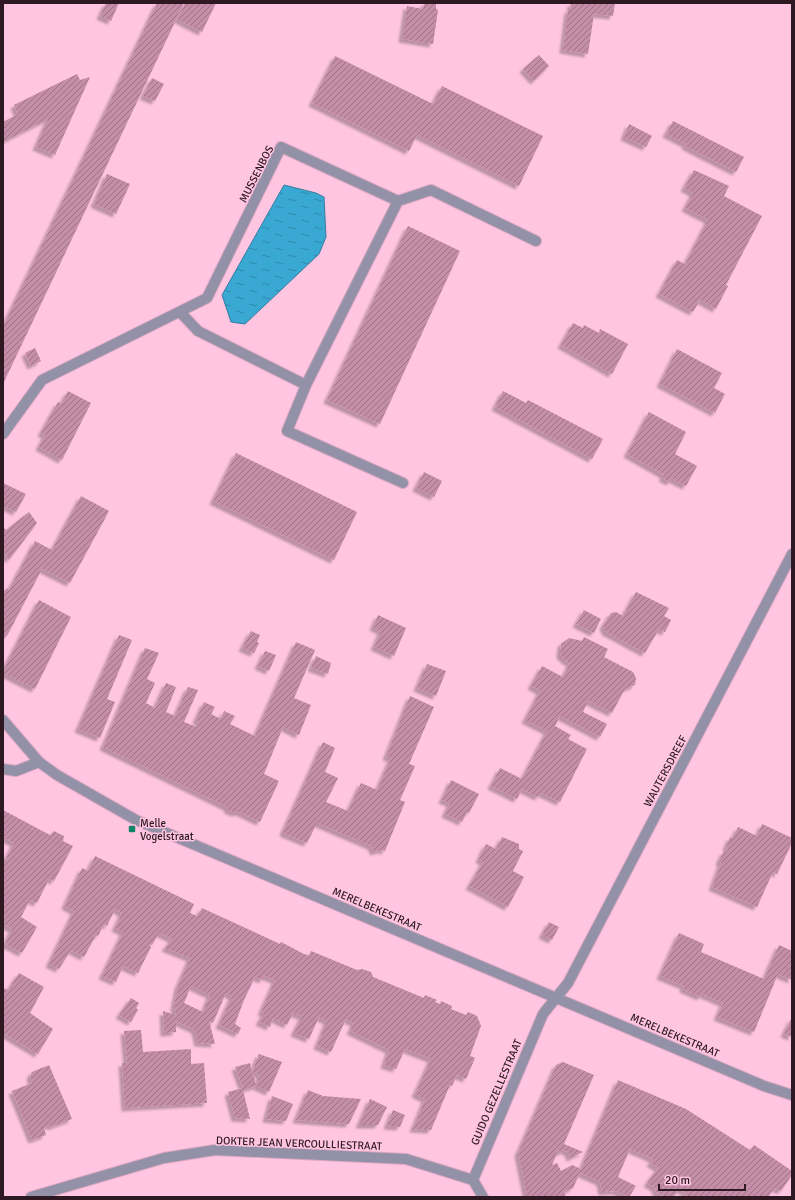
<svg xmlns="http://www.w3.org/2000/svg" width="795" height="1200" viewBox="0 0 795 1200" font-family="Signika,sans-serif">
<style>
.water{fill:url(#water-ripples);stroke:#367d9e}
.building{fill:url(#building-hatch);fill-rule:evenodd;filter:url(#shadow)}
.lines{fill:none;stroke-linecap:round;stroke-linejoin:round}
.minor-casing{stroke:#d9a6bf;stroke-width:12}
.tertiary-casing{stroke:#d9a6bf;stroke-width:12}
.minor{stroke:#9291a8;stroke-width:10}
.tertiary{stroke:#9291a8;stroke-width:10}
.poi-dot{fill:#108667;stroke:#ffc5e1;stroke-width:1.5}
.labels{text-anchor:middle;stroke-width:3;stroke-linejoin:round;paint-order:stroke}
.street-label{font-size:11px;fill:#2e1923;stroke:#ffc5e1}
.poi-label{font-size:11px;fill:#2e1923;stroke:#ffc5e1;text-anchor:start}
</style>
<defs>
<pattern id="water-ripples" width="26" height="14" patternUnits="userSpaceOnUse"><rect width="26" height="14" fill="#39a8d3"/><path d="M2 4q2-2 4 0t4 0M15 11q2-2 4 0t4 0" fill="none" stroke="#3088ab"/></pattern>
<pattern id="building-hatch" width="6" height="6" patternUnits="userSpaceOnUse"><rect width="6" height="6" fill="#c48da8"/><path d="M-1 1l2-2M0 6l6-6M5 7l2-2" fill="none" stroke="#a07288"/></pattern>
<filter id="shadow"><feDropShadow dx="-3.5" dy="3.5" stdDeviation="1" flood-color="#0004"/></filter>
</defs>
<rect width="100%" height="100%" fill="#ffc5e1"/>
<path class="water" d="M284 185 316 193 324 197 326 237 319 254 245 324 231 322 222 295Z"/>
<path class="building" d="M106 3H119L111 21 100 16Z
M157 3H184L3 384V327Z
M185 3H216L202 32 177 19Z
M424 3H436V9L438 10 433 44 402 39 407 6 423 9Z
M571 3H615L613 16 594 14 588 54 563 50 568 10H570Z
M539 55 549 66 534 81 523 69Z
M335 56 433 104 442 86 543 136 519 186 417 135 409 151 312 103Z
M77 74 80 80 90 77 55 155 36 147 48 119 3 142V122L18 114 14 105Z
M152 78 164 84 155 101 143 96Z
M673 121 744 157 736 172 685 146 686 144 666 134Z
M629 124 652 136 646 147 624 137Z
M694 170 729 186 724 196 762 216 726 285 728 286 716 309 700 300 693 312 659 294 677 260 685 264 708 220 685 208 693 193 684 188Z
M107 174 130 184 116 214 94 204Z
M408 226 460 251 380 424 327 400Z
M573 323 583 328 584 325 599 333 600 329 628 344 612 374 561 345Z
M35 348 41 361 31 366 25 353Z
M677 349 722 373 714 388 725 394 715 413 660 384Z
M68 391 91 403 62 460 39 447 45 435 41 433 58 402 61 404Z
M503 391 526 403 528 400 603 439 592 459 495 407Z
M649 412 686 432 675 454 697 466 686 486 672 479 670 482 662 478 664 475 627 454Z
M236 453 357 512 334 560 213 501Z
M424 472 442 481 434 497 416 488Z
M3 483 26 494 16 512 6 507 5 509 3 508Z
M81 496 109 511 70 583 42 569 8 634 3 639V592L7 588 9 590 35 541 52 550Z
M29 512 37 523 9 560 3 551V527L6 530Z
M636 592 669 608 664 616 671 620 665 632 659 629 645 653 606 632 603 626 611 613 616 612 623 616Z
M39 600 71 617 35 689 3 673V671Z
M584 610 601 619 594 633 576 624Z
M378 615 406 628 394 656 374 647 381 631 373 627Z
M251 631 260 635 257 642 259 643 254 653 242 648Z
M119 635 132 640 107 699 115 702 100 738 78 729Z
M584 637 608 649 604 657 633 672 636 678 635 685 625 689 612 713 588 701 583 712 607 724 600 737 560 716 555 726 571 735 568 739 587 749 560 802 541 793 538 797 522 789 517 799 491 786 500 768 522 779 547 731 525 720 540 691 531 686 542 666 563 677 570 663 566 661 560 655 561 644 569 638 582 641Z
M296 642 315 650 294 698 311 705 299 735 283 727 264 774 279 781 260 822 239 812 235 813 228 810 227 807 103 747 145 648 159 653 147 679 155 683 146 703 155 708 166 683 176 687 166 712 175 716 188 687 198 690 184 722 197 727 199 722 196 720 204 702 215 707 211 714 221 719 224 711 235 716 230 724 255 736Z
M265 651 276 655 269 671 258 666Z
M316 656 331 663 328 674 311 668Z
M427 664 446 671 436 696 417 688Z
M410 696 434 707 409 764 415 766 400 800 405 802 385 851 381 850 374 852 371 846 317 823 307 843 285 834 283 832 323 742 335 748 325 772 338 778 326 802 348 811 361 783 377 790 391 758 386 757Z
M451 780 479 794 469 813 467 812 462 822 445 814 450 803 442 800Z
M3 810 50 835 54 831 64 836 63 841 73 846 54 881 49 879 37 903 30 900 21 917 37 927 22 953 5 944 12 929 3 924 5 916 3 915V860L6 859 14 843 6 839 3 844Z
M762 824 792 838V843L777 874 773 872 757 907 712 887 721 863 719 861 724 851 726 852 728 849 726 847 730 837 733 838 738 827 757 836Z
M502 837 519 844V849L523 851 513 871 524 877 508 907 469 886 483 862 479 859 486 844 496 849Z
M95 856 194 904 190 913 197 916 202 908 280 944 281 942 302 953 309 956 311 951 357 970 362 969 371 972 373 977 424 998 425 995 437 1000 435 1002 440 1004 441 1001 452 1006 451 1009 466 1015 468 1012 477 1016 481 1026 470 1056 475 1058 466 1079 457 1075 452 1086 450 1085 431 1130 413 1129 425 1099 415 1094 431 1059 405 1049 396 1069 384 1065 389 1050 350 1031 354 1023 346 1019 331 1052 317 1046 327 1021 319 1017 309 1039 294 1033 302 1016 293 1013 287 1025 273 1018 270 1027 259 1022 264 1013 261 1012 275 980 264 976 263 980 255 977 244 1000 235 1024 241 1028 238 1034 219 1025 232 996 226 993 213 1023 209 1021 215 1044 198 1043 195 1030 176 1021V1032L164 1033 163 1011 176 1015 174 1006 178 986 190 958 165 948 172 939 159 933 152 945 149 944 151 947 138 973 123 966 116 982 102 976 123 932 115 928 122 913 115 909 107 926 104 924 98 936 96 935 84 957 71 950 59 969 49 964 74 911 65 906 66 903 82 868 88 871ZM191 986 210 995 203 1012 184 1003Z
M549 922 559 927 552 940 542 935Z
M679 933 704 944 701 952 764 979 779 945 792 951V980L778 974 754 1032 717 1017 723 1003 702 994 701 997 683 989 684 986 660 976Z
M19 973 44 987 30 1013 53 1029 38 1054 3 1033V988L8 990Z
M131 998 139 1003 136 1008 138 1010 131 1022 119 1015Z
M792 1017V1037L784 1034Z
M141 1030 143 1052 191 1049V1064L204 1063 207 1103 125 1108 122 1063H127L124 1031Z
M259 1054 282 1062 269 1092 256 1086 243 1090 250 1119 235 1118 228 1092 243 1088 235 1067 250 1063 252 1072ZM252 1072 260 1075 256 1085 253 1074Z
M563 1062 594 1075 564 1144 583 1152 570 1158 568 1152 562 1150V1153L558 1151 552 1165 557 1163 561 1171 572 1165 581 1169 618 1080 686 1109 750 1150 754 1145 792 1171V1175L781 1191 775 1188 768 1197H684L686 1193 679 1189 674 1197H664L655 1191 656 1189 647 1183 658 1168 650 1163 653 1159 630 1149 618 1177 636 1186 629 1197 615 1191 602 1192 600 1182 580 1173 573 1188 564 1192 566 1197H527L518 1153 556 1065Z
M49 1065 72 1119 51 1127 50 1125 44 1128 46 1135 32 1140 12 1091 32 1083 30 1076 32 1072Z
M308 1090 323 1096 361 1099 349 1124 296 1120Z
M272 1096 293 1104 286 1121 266 1119Z
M370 1099 387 1107 378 1125H359Z
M393 1110 405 1115 400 1127 387 1126Z"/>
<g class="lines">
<g class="minor-casing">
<path id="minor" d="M398 201 431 190 536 241
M180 312 198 331 306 385
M3 434 42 380 207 298 281 147 398 201 306 385 287 431 403 483
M3 769 16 771 39 762
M31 1197 164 1158 215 1150 406 1159 473 1180
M483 1197 473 1180 543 1014 568 983 792 554"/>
</g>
<g class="tertiary-casing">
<path id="tertiary" d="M3 720 39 762 57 775 136 820 764 1086 792 1095"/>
</g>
<use href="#minor" class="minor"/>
<use href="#tertiary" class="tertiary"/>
</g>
<rect class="poi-dot" x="128" y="825" width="8" height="8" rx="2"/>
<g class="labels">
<g class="street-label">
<text transform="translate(256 174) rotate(-63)" y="4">MUSSENBOS</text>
<text transform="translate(665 771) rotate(-62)" y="4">WAUTERSDREEF</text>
<text transform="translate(377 909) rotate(23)" y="4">MERELBEKESTRAAT</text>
<text transform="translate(675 1035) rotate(23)" y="4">MERELBEKESTRAAT</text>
<text transform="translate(496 1092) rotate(-67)" y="4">GUIDO GEZELLESTRAAT</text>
<text transform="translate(299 1143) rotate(2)" y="4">DOKTER JEAN VERCOULLIESTRAAT</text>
</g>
<g class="poi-label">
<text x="140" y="827">Melle<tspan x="140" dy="13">Vogelstraat</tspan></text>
</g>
</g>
<rect width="795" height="1200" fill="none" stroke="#2e1923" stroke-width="8"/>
<path d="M659 1184v6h86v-6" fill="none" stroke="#2e1923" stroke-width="2"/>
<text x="665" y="1184" font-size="12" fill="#2e1923" stroke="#ffc5e1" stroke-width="3" paint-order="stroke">20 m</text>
</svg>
